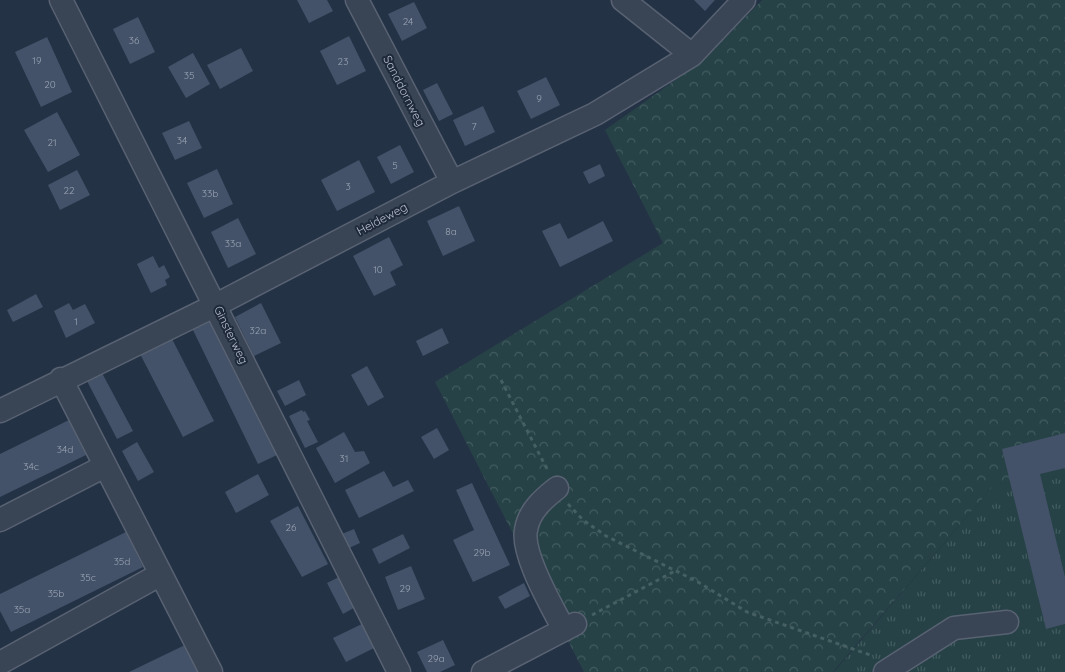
<svg xmlns="http://www.w3.org/2000/svg" width="1065" height="672" viewBox="0 0 1065 672" font-family="Quicksand,sans-serif">
<style>
.grass{fill:url(#grass-tufts)}
.forest{fill:url(#forest-crowns)}
.building{fill:#435268}
.lines{fill:none;stroke-linecap:round;stroke-linejoin:round}
.minor-casing{stroke:#586272;stroke-width:25}
.path{stroke:#455f62;stroke-width:3;stroke-dasharray:4 4;stroke-linecap:butt}
.minor{stroke:#394455;stroke-width:22}
.labels{text-anchor:middle;stroke-width:4;stroke-linejoin:round;paint-order:stroke}
.number-label{font-size:10px;fill:#9aa4b4}
.street-label{font-size:12px;fill:#b7bfce;stroke:#1e293a}
</style>
<defs>
<pattern id="grass-tufts" width="24" height="20" patternUnits="userSpaceOnUse" patternTransform="scale(1.25)"><rect width="24" height="20" fill="#264246"/><path d="M3 7l-1-3M5 7V3M7 7l1-3M15 17l-1-3M17 17v-4M19 17l1-3" fill="none" stroke="#435c60"/></pattern>
<pattern id="forest-crowns" width="20" height="18" patternUnits="userSpaceOnUse" patternTransform="scale(1.25)"><rect width="20" height="18" fill="#264246"/><path d="M2 6a3 3 0 1 1 6 0M12 15a3 3 0 1 1 6 0" fill="none" stroke="#435c60"/></pattern>
</defs>
<rect width="100%" height="100%" fill="#243246"/>
<path class="grass" d="M1065 468V672H834L994 485Z"/>
<path class="forest" d="M762 0H1065V470L994 485 833 672H584L435 382 663 243 605 130 705 59Z"/>
<path class="building" d="M297 0H327L333 11 309 23Z
M694 0H715L705 11Z
M414 2 427 28 402 41 388 14Z
M138 17 155 52 130 64 113 29Z
M349 36 366 71 337 85 320 51Z
M47 37 72 92 41 107 15 52Z
M241 48 253 71 220 89 207 65Z
M193 53 210 84 186 98 168 67Z
M546 77 560 105 531 119 517 91Z
M437 83 453 114 439 121 423 90Z
M483 106 495 132 465 146 453 120Z
M57 112 80 155 48 172 24 130Z
M189 121 202 148 175 160 162 133Z
M400 145 414 172 391 184 377 157Z
M359 160 375 192 337 211 321 180Z
M600 164 605 176 589 184 583 172Z
M217 169 233 204 204 218 187 183Z
M77 170 90 195 60 210 48 185Z
M459 206 475 241 443 256 427 221Z
M238 218 256 254 228 268 211 232Z
M603 221 613 241 560 267 542 231 560 223 568 239Z
M389 237 403 265 390 272 396 285 374 296 353 256Z
M153 256 159 268 164 265 170 277 165 280 167 285 151 293 137 264Z
M36 294 43 307 13 322 7 310Z
M69 303 73 310 85 304 95 323 66 338 54 311Z
M261 303 281 343 254 356 235 317Z
M210 319 277 455 258 464 192 328Z
M442 328 449 343 423 356 416 341Z
M170 335 214 421 183 437 139 352Z
M367 366 384 397 368 406 351 375Z
M102 373 133 431 117 439 87 381Z
M299 380 306 395 285 406 277 391Z
M302 410 303 412 305 411 310 420 307 421 318 442 305 448 289 416Z
M69 420 86 455 0 497V454Z
M437 428 449 450 434 459 421 437Z
M344 432 355 452 364 451 370 463 335 483 316 448Z
M1065 433V468L1040 474 1065 577V624L1046 629 1002 449Z
M137 442 154 472 138 481 122 451Z
M384 471 393 487 408 480 414 491 359 518 345 490Z
M258 474 269 495 236 513 225 492Z
M472 483 510 565 473 582 453 540 474 530 456 490Z
M298 506 328 564 302 577 270 521Z
M354 529 360 543 349 548 342 534Z
M126 532 143 567 11 632 0 611V594Z
M403 534 410 548 379 564 372 549Z
M411 566 425 599 398 610 385 577Z
M341 576 357 606 343 614 327 583Z
M524 583 530 596 505 609 498 597Z
M364 623 376 647 346 662 333 638Z
M443 640 455 665 440 672H427L417 652Z
M185 645 198 672H129Z"/>
<g class="lines">
<g class="minor-casing">
<path id="minor" d="M61 0 399 672
M357 0 452 182
M623 0 692 55
M61 379 211 672
M0 411 216 305 452 182 595 114 692 55 744 0
M557 488C543 499 529 511 526 530 521 554 553 608 564 630
M0 520 105 466
M0 663 161 574
M483 672 575 624
M885 672 954 628 1007 622"/>
</g>
<path class="path" d="M501 380 548 471
M568 504 583 520 606 536 698 582 747 612 873 656
M592 615 675 571"/>
<use href="#minor" class="minor"/>
</g>
<g class="labels">
<g class="number-label">
<text x="408" y="25">24</text>
<text x="134" y="44">36</text>
<text x="37" y="64">19</text>
<text x="343" y="65">23</text>
<text x="189" y="79">35</text>
<text x="50" y="88">20</text>
<text x="539" y="102">9</text>
<text x="474" y="130">7</text>
<text x="182" y="144">34</text>
<text x="52" y="146">21</text>
<text x="395" y="169">5</text>
<text x="348" y="190">3</text>
<text x="69" y="194">22</text>
<text x="210" y="197">33b</text>
<text x="451" y="235">8a</text>
<text x="233" y="247">33a</text>
<text x="378" y="273">10</text>
<text x="76" y="325">1</text>
<text x="258" y="334">32a</text>
<text x="65" y="453">34d</text>
<text x="344" y="462">31</text>
<text x="31" y="470">34c</text>
<text x="291" y="531">26</text>
<text x="482" y="556">29b</text>
<text x="122" y="565">35d</text>
<text x="88" y="581">35c</text>
<text x="405" y="592">29</text>
<text x="56" y="597">35b</text>
<text x="22" y="613">35a</text>
<text x="436" y="662">29a</text>
</g>
<g class="street-label">
<text transform="translate(404 91) rotate(63)" y="4">Sanddornweg</text>
<text transform="translate(382 219) rotate(-28)" y="4">Heideweg</text>
<text transform="translate(231 335) rotate(64)" y="4">Ginsterweg</text>
</g>
</g>
</svg>
